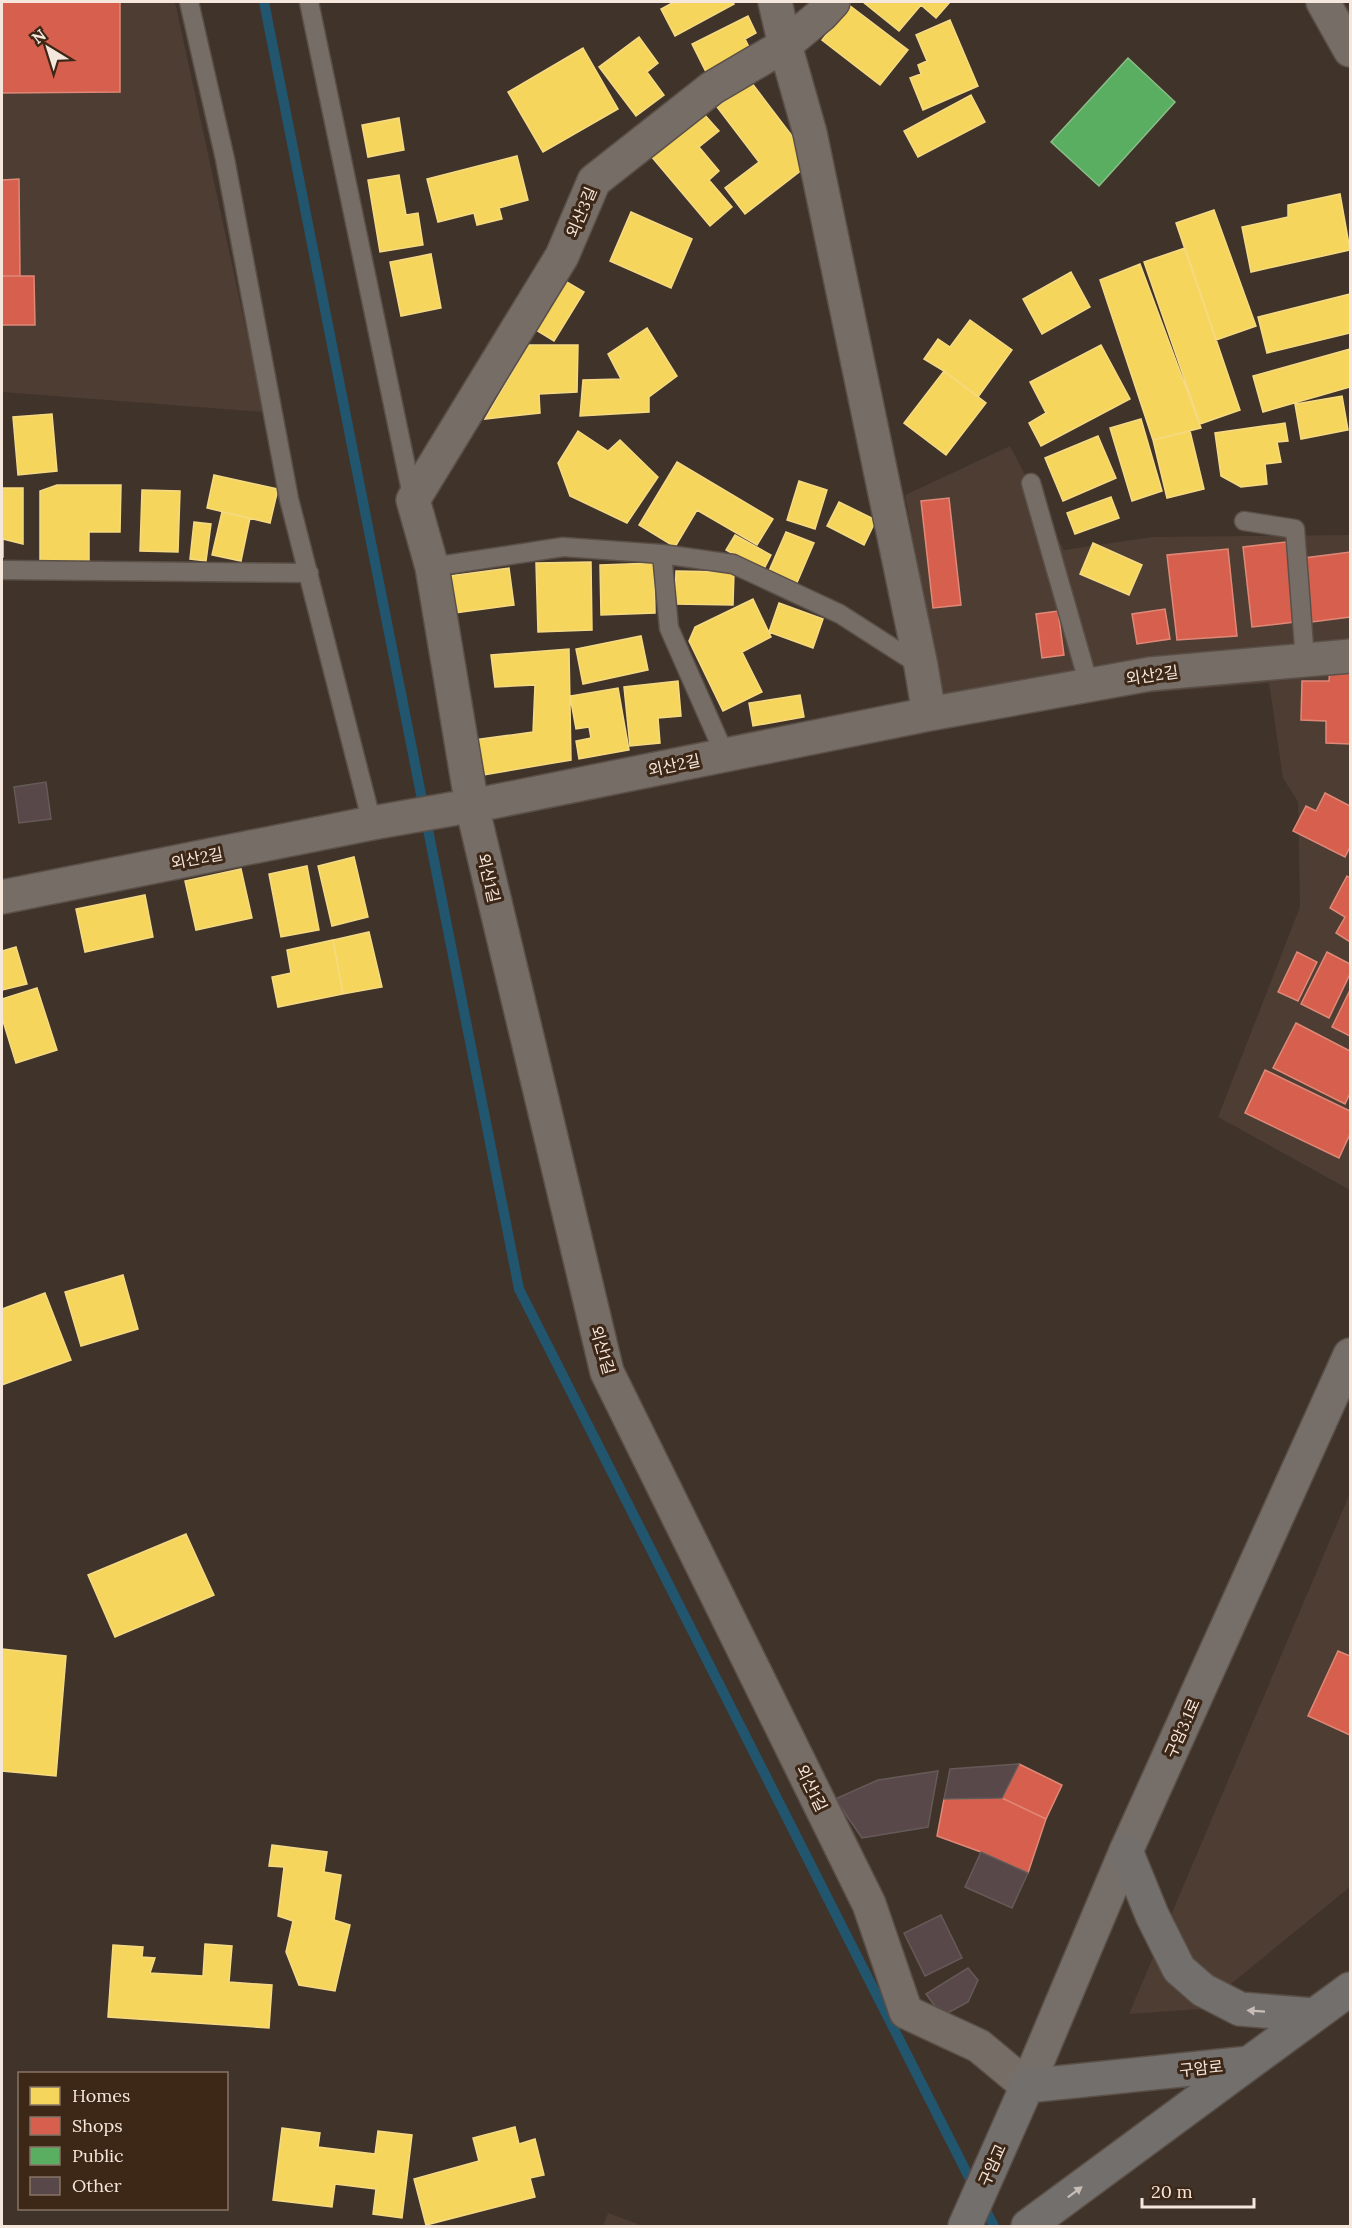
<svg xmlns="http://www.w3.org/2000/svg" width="1352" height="2228" viewBox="0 0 1352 2228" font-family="Lora,'Noto Sans KR',serif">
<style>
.commercial{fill:#4d3d32}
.homes{fill:#f6d55c;stroke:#f6da83;stroke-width:1.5}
.shops{fill:#d6604d;stroke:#e08878;stroke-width:1.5}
.public{fill:#5aae61;stroke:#89bf86;stroke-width:1.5}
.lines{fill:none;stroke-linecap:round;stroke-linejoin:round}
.stream{stroke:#22566f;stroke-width:10}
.building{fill:#59484a;stroke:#665a58;stroke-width:1.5}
.lane-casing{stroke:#5b5048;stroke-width:21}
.street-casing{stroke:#5b5048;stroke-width:36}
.secondary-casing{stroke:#5b5048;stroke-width:36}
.primary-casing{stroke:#5b5048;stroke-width:36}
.lane{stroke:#766d66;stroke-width:18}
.street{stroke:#766d66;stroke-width:33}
.secondary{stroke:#756e69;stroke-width:33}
.primary{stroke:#726f6d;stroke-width:33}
.oneway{fill:#c8bdb6}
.labels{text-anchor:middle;stroke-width:6;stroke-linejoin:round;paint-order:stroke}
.street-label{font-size:16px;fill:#f6e7dd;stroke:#3d2717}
</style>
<rect width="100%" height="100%" fill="#3f332a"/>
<path class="commercial" d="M2 2H175L264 412 2 392Z
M1010 446 1064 550 1152 537 1350 535V1190L1218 1117 1300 907 1298 802 1283 778 1269 683 1112 696 948 728 905 495Z
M1350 1493V1887L1200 2009 1129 2014Z
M608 2213 643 2226H603Z"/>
<path class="homes" d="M674 2H732L734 4 675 36 661 9Z
M863 2H950L936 18 921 5 899 31Z
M849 5 908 50 880 85 822 40Z
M748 16 756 33 745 39 751 51 707 74 692 44Z
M950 20 978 86 923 110 910 78 921 74 918 65 927 61 916 35Z
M639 37 658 63 647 72 664 95 636 116 599 67Z
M583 48 618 109 543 152 508 92Z
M751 82 812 162 745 214 725 188 759 162 717 107Z
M971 95 985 122 918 157 904 131Z
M703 113 719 131 699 147 719 171 709 180 732 207 710 226 651 156Z
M399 118 404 150 368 157 362 125Z
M517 156 528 200 499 208 502 219 477 225 474 213 438 222 427 179Z
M399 175 406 215 418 213 423 245 380 252 368 180Z
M1340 194 1350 250 1251 272 1242 227 1288 217V205Z
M1214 210 1256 326 1216 340 1176 223Z
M631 212 692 239 671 288 610 261Z
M1185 248 1240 410 1200 424 1144 262Z
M431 254 441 308 401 316 390 262Z
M1140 264 1201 428 1153 440 1100 280Z
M1071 272 1090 307 1042 334 1023 299Z
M565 281 584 292 554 341 536 330Z
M1350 294V333L1267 353 1258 317Z
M970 320 1012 350 978 397 944 371 924 359 938 339 950 347Z
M647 328 677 376 649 397V412L580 416 583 380 621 379 608 354Z
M528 345H578L577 392 539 394 540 413 485 419Z
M1101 345 1130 399 1041 446 1029 423 1046 413 1030 382Z
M1350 349V387L1263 412 1253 376Z
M944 371 986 403 946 455 904 423Z
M1342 396 1348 430 1301 439 1295 404Z
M52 414 57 471 18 475 13 417Z
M1141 419 1162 491 1132 501 1110 428Z
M1285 423 1288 441 1277 442 1281 462 1265 464 1267 484 1241 487 1221 476 1215 433Z
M578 431 608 451 620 440 658 477 627 523 570 496 558 463Z
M1190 431 1204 489 1167 498 1153 440Z
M1098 436 1116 478 1063 501 1045 458Z
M677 462 773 519 757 545 697 510 675 547 639 525Z
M214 475 278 489 270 523 207 508Z
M799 481 827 490 815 529 787 520Z
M57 485H121L120 532H89V562H40V491Z
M2 488H23V544L3 539V557H2Z
M142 490 180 491 178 552 140 551Z
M1111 497 1119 518 1075 534 1067 513Z
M839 502 876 520 864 545 827 526Z
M222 512 250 518 241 561 212 555Z
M194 522 211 524 206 561 190 559Z
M786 532 814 543 796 585 768 573Z
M735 535 771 555 763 571 726 550Z
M1093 543 1142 565 1129 595 1080 574Z
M591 562 592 630 538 632 536 563Z
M654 563 655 613 601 615 600 565Z
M509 568 514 605 455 613 450 576Z
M676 571 734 572 733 605 675 604Z
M753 599 771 637 742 652 762 692 723 711 689 641 695 627Z
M779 603 823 619 813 648 769 632Z
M641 636 648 670 583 684 576 649Z
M569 649 571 760 478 776 474 740 533 732 535 685 495 687 491 655Z
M678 681 681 716 658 718 660 743 630 746 624 687Z
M618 688 629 750 579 759 576 741 591 738 589 727 576 729 570 696Z
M800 695 804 717 753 726 749 703Z
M354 857 368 917 332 926 318 866Z
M307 866 319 930 281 937 269 874Z
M241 869 252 918 196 930 185 881Z
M145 895 153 937 85 952 76 909Z
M369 932 382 987 343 994 333 940Z
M333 940 343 994 278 1007 272 977 291 973 287 950Z
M16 947 27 984 2 990V951Z
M37 988 57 1050 16 1063 2 1018V999Z
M123 1275 138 1329 81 1346 65 1292Z
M45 1293 71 1360 2 1385V1309Z
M186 1534 214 1595 115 1637 88 1575Z
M2 1649 66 1656 56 1776 2 1771Z
M272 1845 327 1852 324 1872 341 1875 334 1920 350 1925 335 1991 299 1985 286 1952 293 1921 278 1916 284 1867 269 1866Z
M205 1944 232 1946 229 1982 272 1985 269 2028 108 2017 113 1945 143 1947 142 1957 155 1958 150 1973 203 1976Z
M515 2127 519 2144 535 2139 544 2175 530 2178 535 2197 426 2225 414 2179 479 2161 473 2138Z
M282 2128 320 2133 318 2147 375 2154 378 2131 412 2135 402 2218 373 2214 376 2189 335 2184 332 2207 273 2200Z"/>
<path class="shops" d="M2 2H120V92L2 93Z
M19 179 20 276H2V180Z
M2 276H34L35 325H2Z
M949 498 961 605 933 608 921 501Z
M1286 542 1295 622 1252 627 1243 547Z
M1228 549 1237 636 1177 640 1167 555Z
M1350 552V617L1312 622 1304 558Z
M1165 609 1170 639 1137 644 1132 614Z
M1058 611 1064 655 1042 658 1036 614Z
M1330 664 1350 665V744L1326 743V721L1301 720 1302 681H1329Z
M1325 793 1350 806V847L1345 857 1293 831 1306 806 1316 811Z
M1347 876 1350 878V942L1336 933 1345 917 1330 908Z
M1297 952 1317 962 1298 1001 1278 992Z
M1327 952 1350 964V974L1329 1018 1301 1004Z
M1350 990V1036L1332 1027Z
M1296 1023 1350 1051V1093L1345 1104 1273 1068Z
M1265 1070 1350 1111V1134L1339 1158 1245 1113Z
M1338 1651 1350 1656V1735L1308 1716Z
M1019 1764 1062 1785 1046 1819 1002 1798Z
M1002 1798 1046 1819 1028 1873 981 1852 937 1836 944 1799Z"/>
<path class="public" d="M1128 58 1175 102 1099 186 1051 142Z"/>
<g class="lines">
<path class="stream" d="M264 2 519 1289 975 2189
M982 2203 994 2226"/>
</g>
<path class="building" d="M46 782 51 819 19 823 14 787Z
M1019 1764 1002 1798 944 1799 950 1769Z
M938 1771 928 1827 862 1838 835 1799 878 1780Z
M981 1852 1028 1873 1012 1908 965 1887Z
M941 1915 962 1958 925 1976 904 1933Z
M968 1968 978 1980 968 2002 942 2016 926 1994Z"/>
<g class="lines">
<g class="lane-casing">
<path id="lane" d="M189 2 225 159 289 499 372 823
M309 2 413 500
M1031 483 1089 685
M1244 521 1295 529 1305 660
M662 554 669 628 725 755
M432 567 563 547 662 554 733 564 840 614 921 666
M2 570 309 573"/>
</g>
<g class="street-casing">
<path id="street" d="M775 2 785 45 810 133 921 666 929 714
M833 2 821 15 785 45 712 88 594 181 562 256 413 500 432 567 472 806 607 1372 869 1904 906 2012 979 2046 1027 2086
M1323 2 1350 50
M2 897 372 823 492 802 929 714 1150 674 1350 656"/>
</g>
<g class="secondary-casing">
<path id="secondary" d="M1027 2086 1126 1851 1350 1355"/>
</g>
<g class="primary-casing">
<path id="primary" d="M1126 1851 1152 1915 1179 1969 1203 1990 1240 2009 1314 2015
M965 2226 1027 2086 1249 2063 1350 1989
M1028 2226 1249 2063"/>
</g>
<use href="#lane" class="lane"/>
<use href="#street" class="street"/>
<use href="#secondary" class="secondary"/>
<use href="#primary" class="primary"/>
</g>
<defs><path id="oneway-solid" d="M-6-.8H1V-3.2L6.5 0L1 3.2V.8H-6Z" transform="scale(1.5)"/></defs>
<g class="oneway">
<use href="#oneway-solid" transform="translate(1256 2011) rotate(-176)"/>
<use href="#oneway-solid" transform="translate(1075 2192) rotate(-37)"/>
</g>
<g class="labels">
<g class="street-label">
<text transform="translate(581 212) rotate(-67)" y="6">외산3길</text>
<text transform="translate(1152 675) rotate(-8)" y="6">외산2길</text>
<text transform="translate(674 765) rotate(-12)" y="6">외산2길</text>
<text transform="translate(197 858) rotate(-11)" y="6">외산2길</text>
<text transform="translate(489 878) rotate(77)" y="6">외산1길</text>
<text transform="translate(603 1350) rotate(74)" y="6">외산1길</text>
<text transform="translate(1182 1728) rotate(-66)" y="6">구암3.1로</text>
<text transform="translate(812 1788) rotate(64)" y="6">외산1길</text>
<text transform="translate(1201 2068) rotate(-6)" y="6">구암로</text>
<text transform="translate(992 2165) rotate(-66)" y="6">구암교</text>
</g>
</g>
<rect width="1352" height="2228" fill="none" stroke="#f6e7dd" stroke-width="6"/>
<rect x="18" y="2072" width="210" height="138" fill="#3d2717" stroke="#877466" stroke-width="1.5"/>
<rect x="30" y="2087" width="30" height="18" fill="#f6d55c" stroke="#877466" stroke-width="1.5"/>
<text x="72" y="2102" font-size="18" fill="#f6e7dd">Homes</text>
<rect x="30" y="2117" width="30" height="18" fill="#d6604d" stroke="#877466" stroke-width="1.5"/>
<text x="72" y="2132" font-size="18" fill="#f6e7dd">Shops</text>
<rect x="30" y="2147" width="30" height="18" fill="#5aae61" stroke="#877466" stroke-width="1.5"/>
<text x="72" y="2162" font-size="18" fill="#f6e7dd">Public</text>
<rect x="30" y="2177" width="30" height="18" fill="#59484a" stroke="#877466" stroke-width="1.5"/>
<text x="72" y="2192" font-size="18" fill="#f6e7dd">Other</text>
<g transform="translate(48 48) rotate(322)" stroke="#3d2717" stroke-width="4.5" paint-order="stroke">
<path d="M0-4.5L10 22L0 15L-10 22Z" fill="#f6e7dd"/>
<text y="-9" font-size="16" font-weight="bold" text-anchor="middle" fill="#f6e7dd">N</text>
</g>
<path d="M1142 2198v9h112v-9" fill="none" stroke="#f6e7dd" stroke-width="3"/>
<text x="1151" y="2198" font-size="18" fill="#f6e7dd" stroke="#3d2717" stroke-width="4.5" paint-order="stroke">20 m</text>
</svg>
